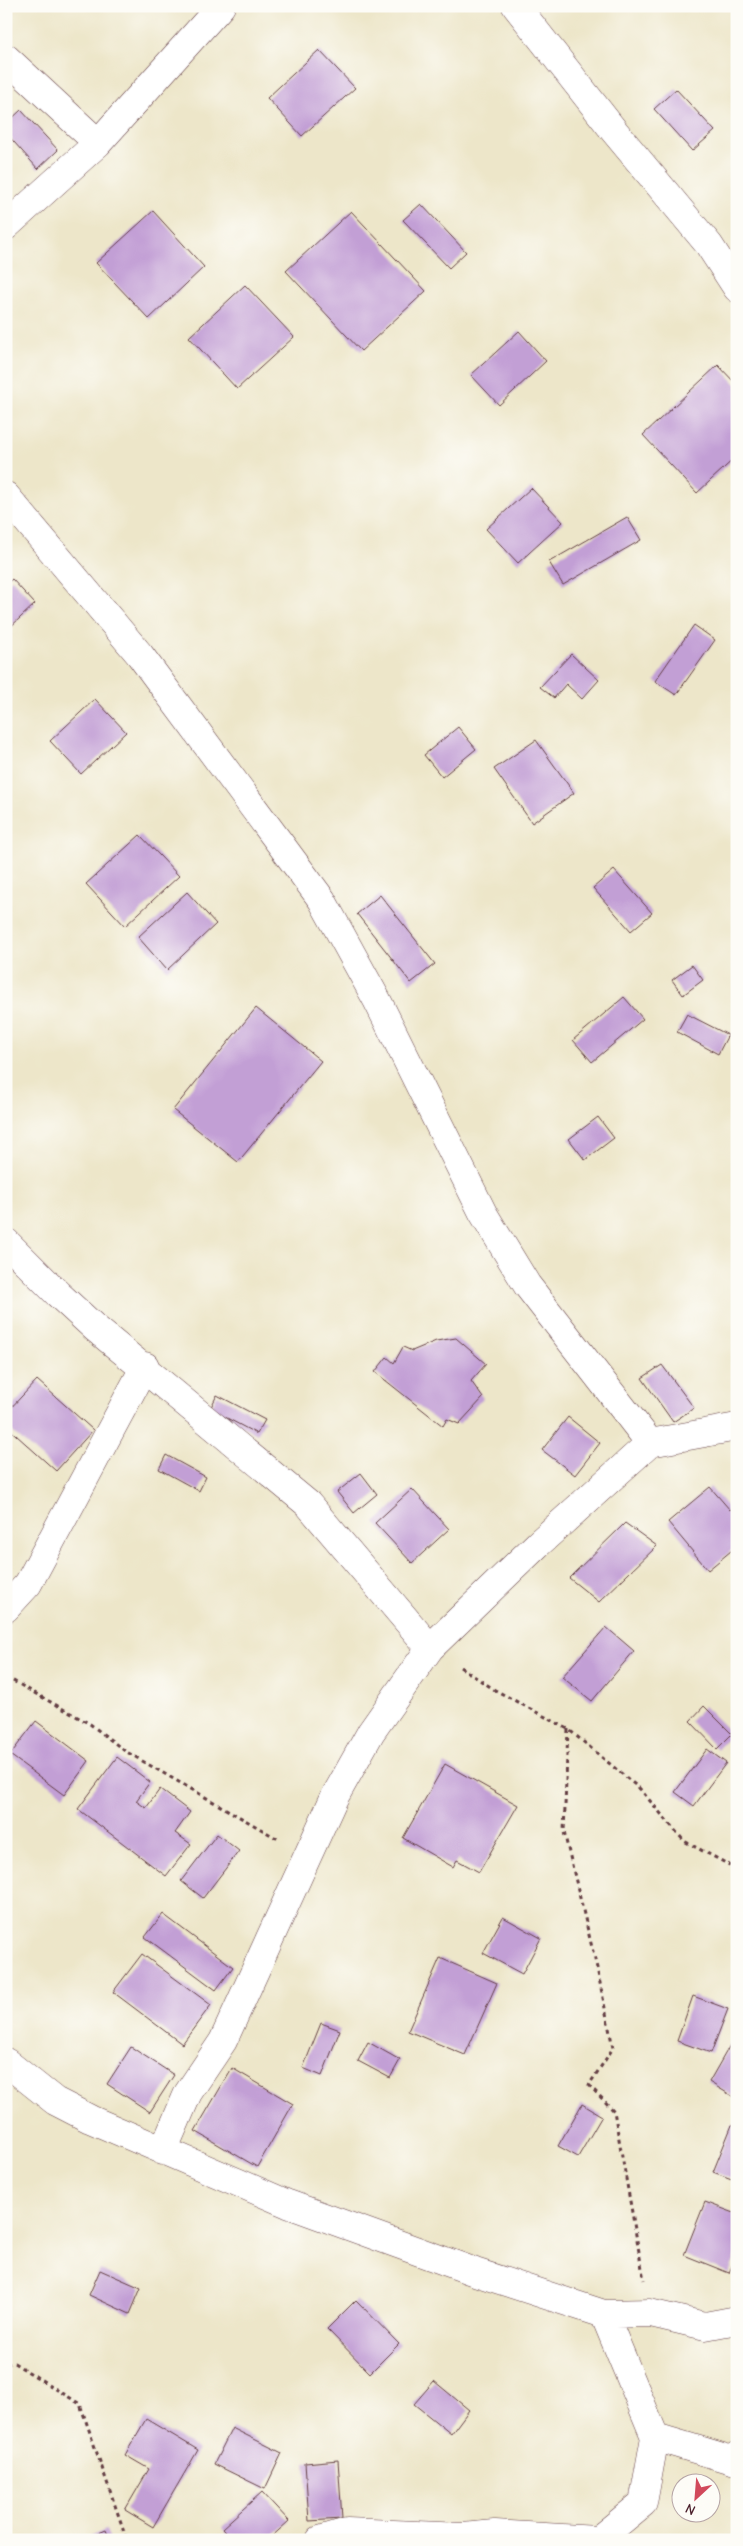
<svg xmlns="http://www.w3.org/2000/svg" width="743" height="2546" viewBox="0 0 743 2546" font-family="'Comic Neue',sans-serif">
<style>
.building{fill:#c29fd5}
.lines{fill:none;stroke-linecap:round;stroke-linejoin:round}
.minor-casing{stroke:#623d43;stroke-width:29}
.path{stroke:#623d43;stroke-width:3;stroke-dasharray:4 4;stroke-linecap:butt}
.minor{stroke:#fff;stroke-width:28}
</style>
<rect width="100%" height="100%" fill="#fdfcf7"/>
<filter id="ink" filterUnits="userSpaceOnUse"><feTurbulence type="fractalNoise" baseFrequency=".02" numOctaves="2"/><feDisplacementMap in="SourceGraphic" scale="10" xChannelSelector="R" yChannelSelector="G"/><feConvolveMatrix kernelMatrix="1 2 1 2 8 2 1 2 1" color-interpolation-filters="sRGB"/></filter>
<filter id="wash" filterUnits="userSpaceOnUse"><feTurbulence type="fractalNoise" baseFrequency=".0096" numOctaves="4" result="noise"/><feDisplacementMap in="SourceGraphic" scale="20" xChannelSelector="R" yChannelSelector="G"/><feGaussianBlur stdDeviation="1.12" result="paint"/><feColorMatrix in="noise" values="0 0 0 0 0 0 0 0 0 0 0 0 0 0 0 0 0 1.4 0 .05"/><feComposite in="paint" operator="in"/></filter>
<g filter="url(#wash)">
<rect width="100%" height="100%" fill="#ede6c9"/>
<g id="blocks">
<path class="building" d="M319 50 355 88 302 136 267 98Z
M676 89 715 131 692 151 654 109Z
M21 110 58 150 38 169 6 133V124Z
M421 204 466 252 449 268 403 220Z
M153 211 204 267 149 319 96 263Z
M351 211 426 291 361 351 286 271Z
M245 285 294 337 237 389 189 337Z
M519 331 546 361 499 405 471 375Z
M718 365 737 385V456L697 493 643 435Z
M531 488 563 522 518 563 486 529Z
M627 517 641 540 563 585 549 562Z
M12 579 35 604 6 631V584Z
M694 625 715 640 676 695 655 681Z
M571 654 599 680 582 699 566 684 554 698 540 687Z
M95 699 126 732 81 774 50 741Z
M458 727 476 749 442 777 424 755Z
M536 740 574 793 532 823 494 769Z
M140 835 179 876 125 926 86 884Z
M614 870 652 913 631 931 593 888Z
M187 892 216 924 167 970 138 937Z
M380 895 435 964 411 983 357 914Z
M692 965 703 980 683 995 672 980Z
M624 997 643 1019 592 1062 573 1040Z
M256 1008 321 1061 238 1162 173 1110Z
M687 1014 728 1035 718 1054 677 1032Z
M598 1117 614 1138 585 1160 569 1139Z
M456 1338 486 1364 471 1381 483 1398 459 1424 447 1419 443 1426 375 1372 387 1357 394 1363 403 1347 412 1351 436 1341Z
M662 1365 694 1408 673 1422 642 1378Z
M37 1380 93 1430 56 1471 6 1426V1413Z
M217 1395 265 1420 257 1434 210 1409Z
M568 1417 600 1443 575 1475 542 1450Z
M166 1455 206 1477 199 1491 159 1469Z
M361 1473 377 1494 354 1513 337 1492Z
M710 1487 730 1510 737 1504V1546L708 1570 668 1522Z
M412 1489 449 1529 412 1563 375 1523Z
M625 1523 657 1546 599 1602 569 1578Z
M606 1627 634 1651 592 1701 562 1677Z
M704 1706 732 1734 717 1749 690 1721Z
M36 1721 89 1761 64 1795 10 1755Z
M707 1749 726 1763 694 1806 675 1792Z
M117 1757 150 1782 136 1801 146 1808 160 1789 190 1812 175 1833 191 1844 166 1876 78 1809Z
M445 1764 518 1805 479 1872 457 1860 453 1867 403 1838Z
M217 1834 239 1851 203 1898 181 1881Z
M163 1914 233 1967 216 1990 145 1937Z
M503 1917 541 1938 522 1974 483 1953Z
M142 1954 211 2005 182 2044 113 1992Z
M440 1958 497 1983 465 2055 408 2031Z
M693 1996 728 2009 711 2053 677 2041Z
M321 2023 340 2030 322 2076 303 2068Z
M737 2033V2099L709 2082Z
M368 2042 400 2060 390 2078 358 2061Z
M131 2047 174 2075 150 2112 107 2084Z
M232 2068 293 2104 257 2167 195 2131Z
M582 2104 602 2116 578 2157 558 2146Z
M732 2125 737 2127V2181L713 2172Z
M705 2202 737 2214V2254L729 2273 684 2255Z
M100 2270 141 2288 130 2314 89 2295Z
M356 2300 399 2344 370 2373 327 2329Z
M434 2381 469 2410 451 2434 414 2404Z
M146 2419 198 2450 153 2527 125 2510 149 2469 125 2455Z
M232 2428 282 2453 265 2489 214 2464Z
M338 2460 342 2519 309 2521 305 2463Z
M262 2492 289 2521 268 2540H233L222 2528Z
M106 2530 110 2540H82Z"/>
</g>
</g>
<g filter="url(#ink)">
<use href="#blocks" fill-opacity="0" stroke="#623d43" stroke-width="1"/>
<g class="lines">
<g class="minor-casing">
<path id="minor" d="M516 6 615 132 709 245 737 288
M6 58 98 143
M6 226 98 143 221 6
M6 496 140 655 322 900 377 1000 483 1213 527 1285 650 1443
M6 1242 58 1294 95 1328 308 1504 430 1648
M6 1608 28 1584 145 1366
M6 2062 55 2101 90 2119 288 2204 475 2272 604 2314 650 2313 705 2326 737 2320
M163 2151 188 2093 223 2041 334 1798 371 1732 430 1648 538 1544 650 1443 737 1427
M655 2437 732 2460 737 2456
M320 2540 347 2532 463 2537 495 2534 597 2540
M598 2540 643 2503 655 2437 604 2314"/>
</g>
<path class="path" d="M460 1667 495 1690 568 1729 640 1789 684 1841 737 1869
M6 1677 90 1724 125 1751 278 1839
M568 1729 564 1832 597 1968 613 2048 589 2085 614 2111 644 2280
M6 2364 14 2363 80 2404 127 2540"/>
<use href="#minor" class="minor"/>
</g>
</g>
<rect width="743" height="2546" fill="none" stroke="#fdfcf7" stroke-width="25"/>
<g transform="translate(696 2498) rotate(206)"><circle r="24" fill="#fdfcf7" stroke="#b5a4a5"/>
<path d="M0-4L9 19L0 12L-9 19Z" fill="#d1495b"/>
<text y="-8" font-size="14" font-weight="bold" text-anchor="middle" fill="#4a1f2b">N</text>
</g>
</svg>
